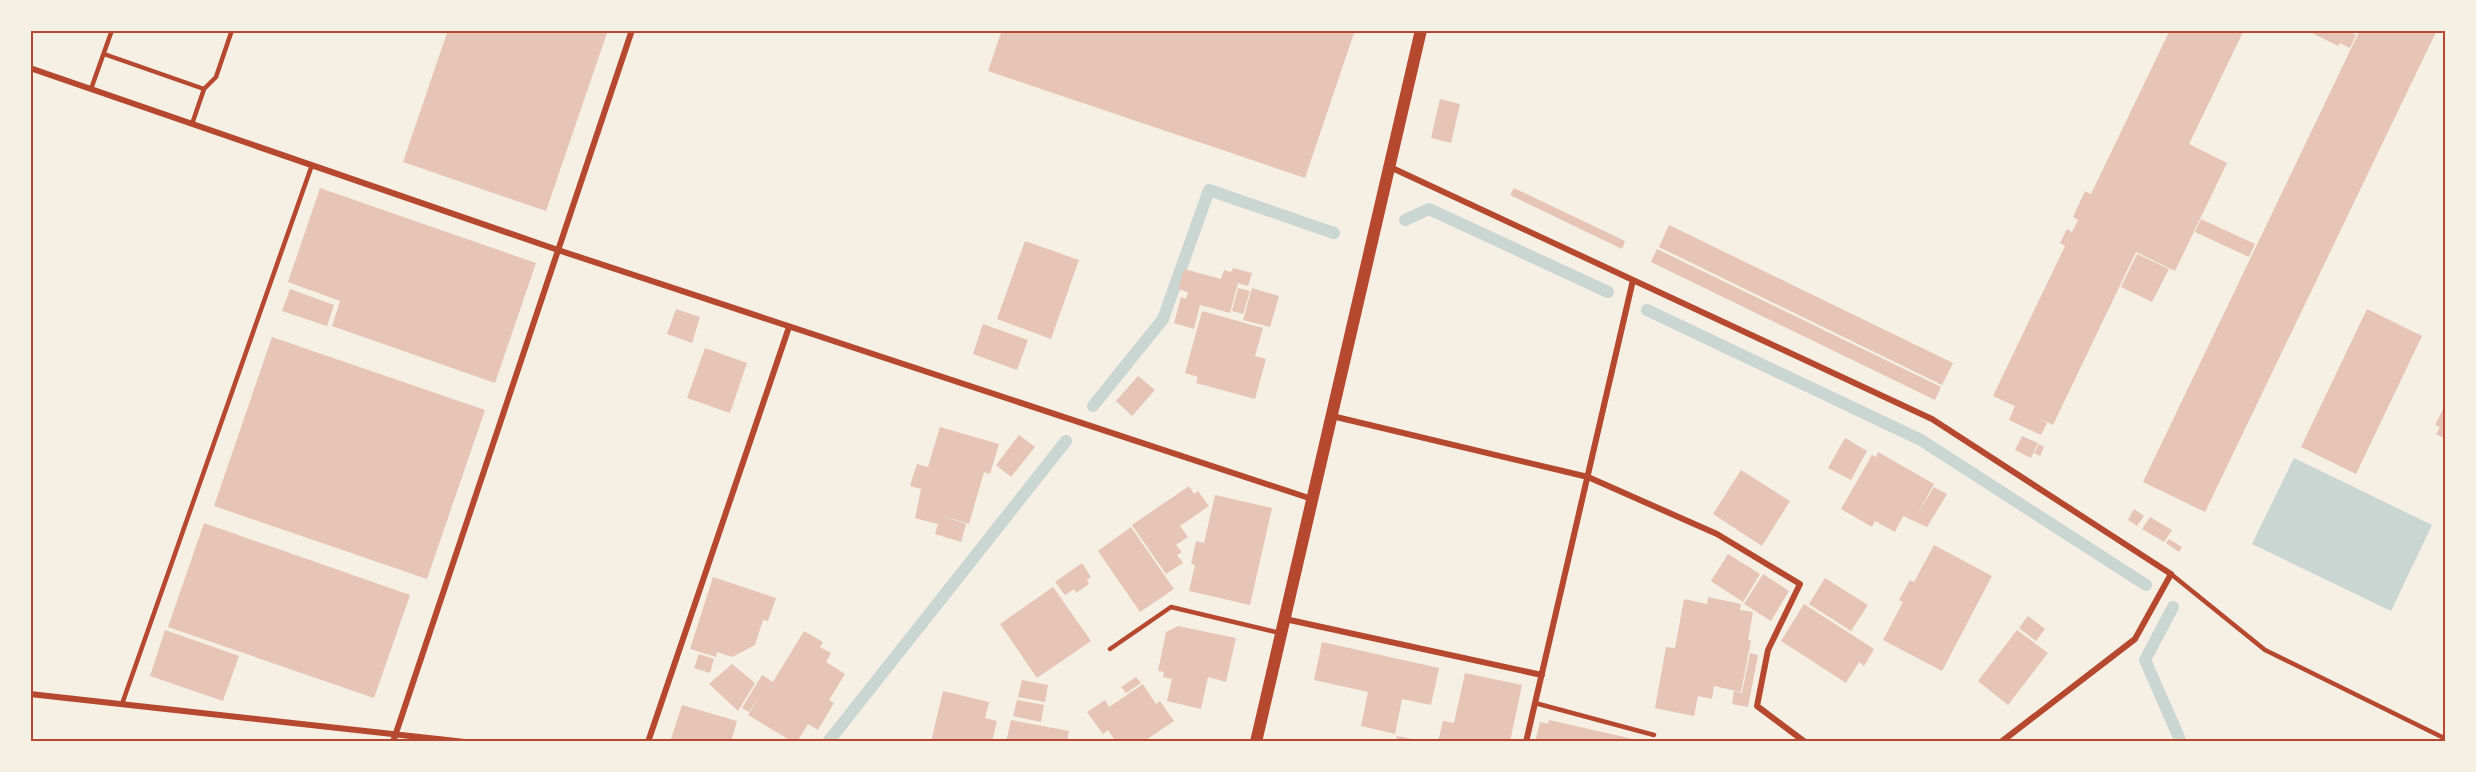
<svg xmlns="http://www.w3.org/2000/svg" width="2476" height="772" viewBox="0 0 2476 772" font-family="'Zilla Slab',serif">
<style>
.water{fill:#c9d6d2}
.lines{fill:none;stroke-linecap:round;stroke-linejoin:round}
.stream{stroke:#c9d6d2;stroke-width:12}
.building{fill:#e6c5b7}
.service{stroke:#b5482f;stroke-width:4.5}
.minor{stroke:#b5482f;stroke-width:6}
.secondary{stroke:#b5482f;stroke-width:12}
.neatline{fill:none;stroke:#b5482f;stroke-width:2}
</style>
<rect width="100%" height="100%" fill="#f6efe4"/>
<path class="water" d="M2294 458 2432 525 2391 611 2252 544Z"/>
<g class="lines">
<path class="stream" d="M1405 220 1429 209 1608 292
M1647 310 1921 440 2146 585
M1093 406 1163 319 1209 190 1334 233
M2173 607 2145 660 2181 742
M828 742 1066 441"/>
</g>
<path class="building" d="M448 30H608L546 211 403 162Z
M1002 30H1355L1305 178 988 71Z
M2170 30H2244L2189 144 2227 163 2175 271 2136 252 2053 425 2037 417 2047 423 2041 435 2009 420 2015 406 1993 396 2065 246 2060 243 2067 229 2072 232 2078 220 2073 217 2085 191 2091 194Z
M2306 30H2346L2356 35 2350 48 2340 43 2338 46Z
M2360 30H2437L2205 512 2143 482Z
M1440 99 1460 104 1451 143 1431 138Z
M320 188 536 263 495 383 332 326 340 301 288 282Z
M1514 188 1625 241 1622 249 1510 195Z
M2201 219 2255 244 2249 257 2195 232Z
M1669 225 1953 363 1942 385 1659 247Z
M1025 241 1079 260 1051 339 997 319Z
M1657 249 1941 387 1935 400 1651 262Z
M2137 254 2169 269 2152 302 2121 287Z
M1233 268 1252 273 1248 286 1238 283 1230 313 1200 305 1194 329 1174 323 1181 297 1186 299 1188 292 1178 289 1184 269 1221 279 1224 270 1231 272Z
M1238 288 1250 291 1243 314 1232 311Z
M1252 288 1279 296 1270 327 1243 320Z
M290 289 334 305 327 326 282 311Z
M676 309 700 317 692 343 667 334Z
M2367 309 2422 336 2356 474 2301 447Z
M1202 311 1263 328 1255 356 1266 359 1255 399 1196 383 1198 377 1185 373Z
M983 324 1028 340 1017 370 973 354Z
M272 337 485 410 427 579 214 506Z
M705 348 747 363 730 413 687 398Z
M1138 376 1155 390 1132 416 1116 401Z
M2446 403V439L2436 434 2440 427 2435 425Z
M940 427 999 444 990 474 984 472 969 524 940 515 966 524 961 542 935 534 938 524 915 518 921 489 910 486 917 464 928 467Z
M1019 435 1035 447 1011 477 996 465Z
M2022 436 2038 443 2031 458 2015 450Z
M1845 438 1867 451 1851 480 1828 468Z
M2039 444 2044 447 2040 456 2034 453Z
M1878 452 1934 484 1917 515 1934 487 1947 494 1927 527 1903 516 1895 532 1875 521 1872 527 1841 509 1872 455 1876 457Z
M1741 470 1790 501 1762 546 1713 514Z
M1189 486 1194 494 1198 491 1209 506 1180 526 1188 537 1176 545 1182 552 1177 555 1183 563 1166 574 1132 525Z
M1215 495 1272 508 1250 605 1189 591 1195 565 1191 564 1196 541 1204 543Z
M2134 509 2144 516 2137 526 2128 520Z
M2150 517 2172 530 2164 542 2142 529Z
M204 523 410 595 374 698 168 627Z
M1131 527 1174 589 1140 612 1098 551Z
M2169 539 2182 547 2179 552 2166 543Z
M1934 545 1992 576 1942 671 1883 640 1903 602 1899 600 1910 580 1914 582Z
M1728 554 1760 574 1743 602 1711 581Z
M1082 563 1091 577 1087 580 1089 584 1076 593 1074 589 1065 595 1055 582Z
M1763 574 1789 591 1771 621 1744 604Z
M713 577 776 598 768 621 763 620 755 645 732 657 717 652 716 657 690 649Z
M1825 578 1868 605 1851 631 1809 604Z
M1053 587 1091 641 1037 678 1000 624Z
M1708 597 1741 604 1740 610 1753 612 1748 640H1751L1741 692 1714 686 1712 699 1698 696 1694 716 1655 708 1666 647 1675 648 1684 599 1707 604Z
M1804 604 1874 649 1864 666 1859 662 1846 683 1781 641Z
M2028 616 2045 629 2036 641 2019 628Z
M1178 626 1236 638 1226 682 1208 677 1201 709 1167 701 1172 679 1163 677 1164 672 1158 671 1166 632Z
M165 630 239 656 223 701 150 676Z
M2017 630 2048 653 2008 705 1978 681Z
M804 631 823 642 820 647 831 653 826 662 845 674 829 700 834 703 818 730 808 724 797 742H793L748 715 762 692 749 712 742 708 762 675 773 682Z
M1322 642 1439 668 1431 705 1402 699 1395 734 1361 726 1368 692 1314 680Z
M1750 653 1758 655 1748 707 1732 704 1734 691 1742 693Z
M699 654 714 659 710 673 694 668Z
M732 664 755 683 738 711 709 684Z
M1465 673 1522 685 1510 742H1438L1443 721 1454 723Z
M1136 677 1141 683 1126 693 1121 687Z
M1022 680 1048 685 1045 702 1018 697Z
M1143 684 1156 704 1160 701 1174 721 1143 742H1116L1108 730 1103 734 1087 712 1105 700 1109 707Z
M943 691 989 702 985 718 997 721 992 742H931Z
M1017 700 1044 705 1041 722 1013 716Z
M682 705 737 721 731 742H670Z
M1011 720 1069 731 1067 742H1006Z
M1549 720 1642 741V742H1535L1540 722 1548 724Z
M1397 736 1422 741V742H1389L1390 739 1396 740Z"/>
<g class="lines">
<path class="service" d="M104 54 204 89
M91 89 112 30
M192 124 204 89 216 77 232 30
M2171 574 2265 650 2446 739
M1110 649 1171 607 1280 633
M1535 703 1654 735
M122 704 312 165"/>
<path class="minor" d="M30 68 558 250 1312 499
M1390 167 1932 419 2171 574 2135 639 2001 742
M1332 416 1588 477 1717 534 1800 584 1768 650 1757 706 1805 742
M1285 619 1542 675
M30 694 465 742
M393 742 632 30
M648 742 789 327
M1526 742 1633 280"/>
<path class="secondary" d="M1256 742 1421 30"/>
</g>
<rect width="2476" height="772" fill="none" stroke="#f6efe4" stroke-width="63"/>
<rect x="32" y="32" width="2412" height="708" class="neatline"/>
</svg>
